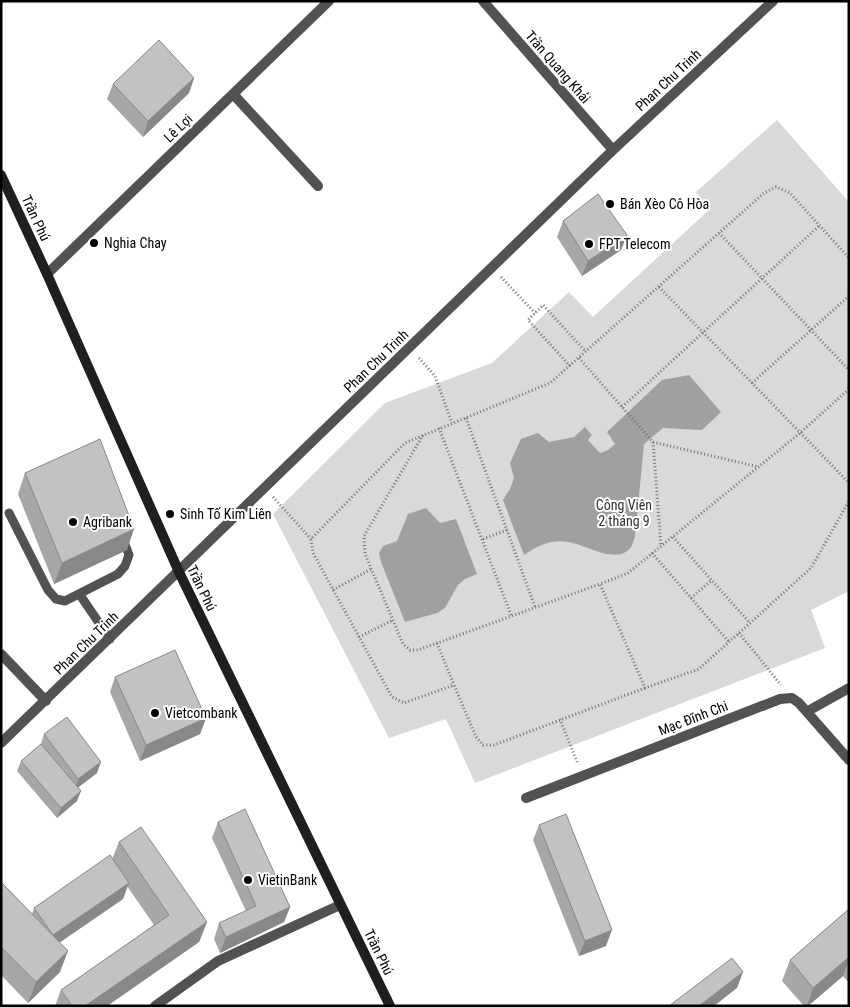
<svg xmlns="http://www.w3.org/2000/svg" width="850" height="1007" viewBox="0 0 850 1007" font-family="'Roboto Condensed',sans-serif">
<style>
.green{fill:#d9d9d9}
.water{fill:#a0a0a0}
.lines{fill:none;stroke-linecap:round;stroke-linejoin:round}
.path{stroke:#747474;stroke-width:3;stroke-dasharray:1 2.5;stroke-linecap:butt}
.lane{stroke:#525252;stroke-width:9}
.street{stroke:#525252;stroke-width:10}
.secondary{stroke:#1f1f1f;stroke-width:10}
.wall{fill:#a7a7a7}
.shaded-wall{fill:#888}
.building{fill:#c2c2c2;stroke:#888}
.poi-dot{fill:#000;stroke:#fff;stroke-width:2}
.labels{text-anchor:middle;stroke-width:4;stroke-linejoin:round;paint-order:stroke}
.street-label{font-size:14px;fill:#000;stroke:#fff}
.poi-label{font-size:14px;fill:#000;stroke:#fff;text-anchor:start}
.park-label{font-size:14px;fill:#303030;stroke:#fff}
</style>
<rect width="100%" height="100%" fill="#fff"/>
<path class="green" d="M777 120 849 202V591L811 610 825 648 475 783 446 719 389 738 273 514 385 403 492 363 569 292 593 317 710 209 696 192Z"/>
<path class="water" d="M689 375 721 412 702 430 663 428 644 444 635 536C634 539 633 544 631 547 617 566 585 544 568 542 551 539 537 546 524 555L503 500 510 489 514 478 510 463 521 439 538 433 549 442 574 437 585 427 592 435 588 440 600 453 608 450 615 444 607 432 662 380Z
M426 508 440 523 456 519 477 574 465 579 458 585 445 608 437 613 405 622 381 562 379 553 383 546 397 541 408 514Z"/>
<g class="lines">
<path class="path" d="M719 233 849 370
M501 277 535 313
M659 287 849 483
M419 358 435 376 452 423
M579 358 653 442 759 467
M570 366 528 320 543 305 586 352
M752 383 849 296
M849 389 800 433 628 573 600 584 645 688 699 669 811 568 849 501
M622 407 819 226
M466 418 535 607
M439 428 511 615
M423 435 364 536 365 554 403 644 410 650H418L600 584
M653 442 661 546
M273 497 311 539
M673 537 750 623
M483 539 507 530
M652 553 729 642
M333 590 371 569
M691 598 712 580
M739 633 781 685
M359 637 393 620
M437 643 454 685
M645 688 494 745H483L476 737 454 685 404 703 392 697 313 553 311 539 405 443 550 383 764 193 776 187 790 193 849 258
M560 719 578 764"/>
<path class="lane" d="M9 513 48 590 56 599 65 601 118 574 125 566 129 555 123 539
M80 595 110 639"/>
<path class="street" d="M483 1 613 150
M233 94 318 186
M47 274 329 1
M1 654 46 701
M808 711 849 688
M1 743 613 150 773 1
M526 798 780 699 792 698 799 703 849 760
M155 1006 218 961 340 905"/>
<path class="secondary" d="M1 175 47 274 179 572 390 1006"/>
</g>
<path class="wall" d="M194 78 189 93 143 137 107 99 113 84Z
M563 221 627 235 621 250 582 276 557 237Z
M25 473 127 550 54 584 18 494Z
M115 677 206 718 200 734 140 761 110 692Z
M44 734 97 773 78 787 77 801 57 818 17 771 21 761 41 744Z
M218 822 290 907 284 922 220 953 214 939 219 923 246 911 212 838Z
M539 825 606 946 579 956 533 840Z
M119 842 207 922 199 942 107 1006H55L61 990 154 925 127 886 123 899 59 943 60 972 28 1003 1 975V882L32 914 34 908 112 859Z
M849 909V983L843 976 808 1006H804L782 981 790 960Z"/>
<path class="shaded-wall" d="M194 78 189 93 143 137 148 121Z
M627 235 621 250 582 276 588 261Z
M134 529 127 550 54 584 62 563Z
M206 718 200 734 140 761 146 745Z
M101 762 97 773 75 790 78 779Z
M81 791 77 801 57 818 61 808Z
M129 883 123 899 47 951 53 935Z
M290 907 284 922 220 953 226 937Z
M207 922 199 942 107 1006H85Z
M612 930 606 946 579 956 585 941Z
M68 951 60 972 28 1003 36 982Z
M849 957V959L843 976 808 1006H807L813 988Z
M743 972 737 988 714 1006H699Z"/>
<path class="building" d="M159 40 194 78 148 121 113 84Z
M598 194 627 235 588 261 563 221Z
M100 439 134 529 62 563 25 473Z
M175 650 206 718 146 745 115 677Z
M67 717 101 762 78 779 44 734Z
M41 744 81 791 61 808 21 761Z
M245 809 290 907 226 937 219 923 256 906 218 822Z
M566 814 612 930 585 941 539 825Z
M141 827 207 922 85 1006H72L61 990 169 915 119 842Z
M110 855 129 883 53 935 34 908Z
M1 882 68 951 36 982 1 947Z
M849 909V957L813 988 790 960Z
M732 958 743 972 699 1006H669Z"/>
<g class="poi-dot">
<circle cx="610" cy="204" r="5"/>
<circle cx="94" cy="243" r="5"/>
<circle cx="589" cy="244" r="5"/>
<circle cx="170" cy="514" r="5"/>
<circle cx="73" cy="522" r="5"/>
<circle cx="155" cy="713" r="5"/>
<circle cx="248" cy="880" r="5"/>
</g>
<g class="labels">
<g class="street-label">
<text transform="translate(558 67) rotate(49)" y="5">Trần Quang Khải</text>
<text transform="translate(668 80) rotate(-43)" y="5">Phan Chu Trinh</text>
<text transform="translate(178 128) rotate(-44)" y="5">Lê Lợi</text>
<text transform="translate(36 218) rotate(65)" y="5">Trần Phú</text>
<text transform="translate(376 361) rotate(-44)" y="5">Phan Chu Trinh</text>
<text transform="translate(202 588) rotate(64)" y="5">Trần Phú</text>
<text transform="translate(86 643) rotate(-44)" y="5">Phan Chu Trinh</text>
<text transform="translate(693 718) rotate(-21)" y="5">Mạc Đĩnh Chi</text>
<text transform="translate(379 952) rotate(64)" y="5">Trần Phú</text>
</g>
<g class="poi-label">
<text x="620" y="209">Bán Xèo Cô Hòa</text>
<text x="104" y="248">Nghia Chay</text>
<text x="599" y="249">FPT Telecom</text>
<text x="180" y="519">Sinh Tố Kim Liên</text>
<text x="83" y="527">Agribank</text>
<text x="165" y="718">Vietcombank</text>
<text x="258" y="885">VietinBank</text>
</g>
<g class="park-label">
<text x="624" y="510">Công Viên<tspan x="624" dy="16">2 tháng 9</tspan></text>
</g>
</g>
<rect width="850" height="1007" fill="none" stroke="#000000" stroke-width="5"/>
</svg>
